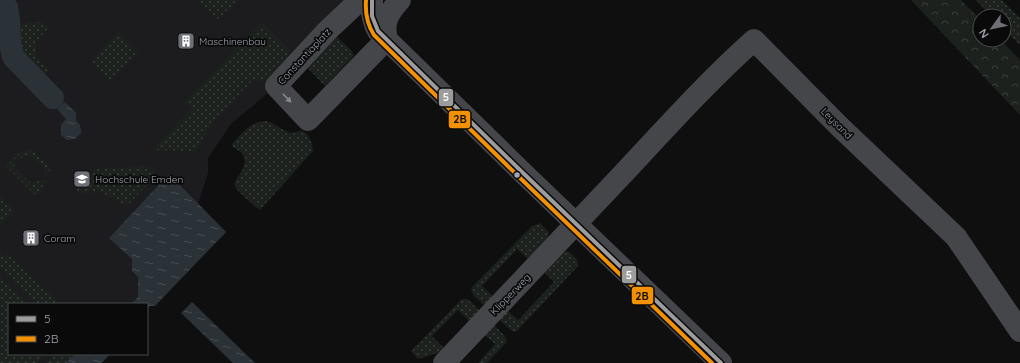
<svg xmlns="http://www.w3.org/2000/svg" width="1020" height="363" viewBox="0 0 1020 363" font-family="Quicksand,sans-serif">
<style>
.built{fill:#1c1c1e}
.grass{fill:url(#grass-dots)}
.forest{fill:url(#forest-crowns)}
.water{fill:url(#water-ripples)}
.lines{fill:none;stroke-linecap:round;stroke-linejoin:round}
.canal{stroke:#2b3237;stroke-width:22}
.minor{stroke:#454649;stroke-width:22}
.bus-1-casing{stroke:#0a0a0b;stroke-width:7}
.bus-2-casing{stroke:#0a0a0b;stroke-width:7}
.bus-1{stroke:#9c9c9d;stroke-width:4}
.bus-2{stroke:#f39100;stroke-width:4}
.oneway{fill:#868890}
.bus-dot{fill:#a2a5af;stroke:#0a0a0b;stroke-width:1.5}
.labels{text-anchor:middle;stroke-width:3.5;stroke-linejoin:round;paint-order:stroke}
.poi-label{font-size:10px;fill:#a2a5af;stroke:#0a0a0b;text-anchor:start}
.street-label{font-size:10px;fill:#a2a5af;stroke:#0a0a0b}
.line-badge{stroke:#0a0a0b;stroke-width:1.5}
.badge-label{font-size:11px;text-anchor:middle;font-weight:bold;fill:#fff}
.pale-badge-label{font-size:11px;text-anchor:middle;font-weight:bold;fill:#111}
</style>
<defs>
<pattern id="grass-dots" width="8" height="8" patternUnits="userSpaceOnUse"><rect width="8" height="8" fill="#1c211d"/><path d="M2 2h.1M6 6h.1" fill="none" stroke="#3a3e3b" stroke-width="1.8" stroke-linecap="round"/></pattern>
<pattern id="forest-crowns" width="20" height="18" patternUnits="userSpaceOnUse"><rect width="20" height="18" fill="#1c211d"/><path d="M2 6a3 3 0 1 1 6 0M12 15a3 3 0 1 1 6 0" fill="none" stroke="#3a3e3b"/></pattern>
<pattern id="water-ripples" width="26" height="14" patternUnits="userSpaceOnUse"><rect width="26" height="14" fill="#2b3237"/><path d="M2 4q2-2 4 0t4 0M15 11q2-2 4 0t4 0" fill="none" stroke="#474d51"/></pattern>
</defs>
<rect width="100%" height="100%" fill="#0f0f10"/>
<path class="built" d="M0 0H360L276 86 231 124 208 158V173L198 204 169 175 110 237 132 259V271L138 277V297L132 303 128 304H9V354H75L66 363H0Z"/>
<path class="grass" d="M198 0H236L237 1 218 19Z
M976 0H1002L1020 18V45L1004 29V16H991Z
M43 22 49 27 36 42V57L50 70 41 79 19 56V23Z
M262 23 290 51C284 59 272 81 263 82 259 82 256 80 254 79L214 120 196 151 152 150 192 109 184 102Z
M118 32 138 51 110 81 91 62Z
M331 36 337 37 352 51 354 56 325 86 305 65Z
M264 121C275 122 276 127 286 131 292 135 295 131 301 131 309 132 313 144 313 151L260 210C254 205 238 193 235 186 232 178 253 166 241 152 239 150 235 149 233 147L232 144C242 133 248 124 264 121Z
M32 150 50 167V172L44 174 45 169 31 156 17 159 14 167 32 184 43 179 46 182 36 196 6 166 20 152Z
M148 166 152 169 155 172 154 177 129 204C119 205 109 194 99 192 91 191 84 197 77 191V189L95 169Z
M0 196 14 210 0 225Z
M540 223 549 232 548 237 528 259 517 249 482 286 493 296 484 305 473 295 471 288 532 226Z
M0 251 5 256 8 254 60 304H38L0 268Z
M568 251 577 259 578 266 516 332 512 331 498 319 507 310 518 320 554 282 545 273V272L564 252Z
M0 277 29 304H9V354H46L37 363H0Z
M462 299H468L479 310 469 321 458 310 432 336 444 348 440 352 418 359 411 351Z
M493 324 504 335 507 342 487 363H478L495 344 485 335Z
M55 354H75L66 363H46Z"/>
<path class="forest" d="M911 0H961L980 19V40H1001L1020 60V115Z"/>
<path class="water" d="M9 0H14L18 4 19 56 41 79 32 88 2 57 1 13 0 10Z
M65 102 76 113V120L80 125 81 133 75 139 67 140 61 135V125L66 119 57 109Z
M169 174 226 232 155 306H150L147 309V304H128L132 303 138 297V277L132 271V259L109 238Z
M192 302 255 363H233L181 313Z
M75 354H110L102 363H66Z"/>
<g class="lines">
<path class="canal" d="M5 4C13 21 6 41 14 58L53 98"/>
<path class="minor" d="M360 0 328 30 276 86 308 120 387 39
M372 0C371 12 372 21 378 31L521 171 721 363
M387 39C382 23 389 12 400 0
M444 363C503 301 562 239 621 176 664 130 707 82 754 40L840 127 956 237 1020 331"/>
<g class="bus-1-casing">
<path id="bus-1" d="M372 0V16L378 31 521 171 721 363"/>
</g>
<g class="bus-2-casing">
<path id="bus-2" d="M366 0C365 13 367 24 374 35L517 175 712 363"/>
</g>
<use href="#bus-1" class="bus-1"/>
<use href="#bus-2" class="bus-2"/>
</g>
<defs><path id="oneway-solid" d="M-6-.8H1V-3.2L6.5 0L1 3.2V.8H-6Z"/></defs>
<use class="oneway" href="#oneway-solid" transform="translate(287 98) rotate(46)"/>
<defs>
<g id="building-square" transform="scale(0.9)"><rect x="-9" y="-9" width="18" height="18" rx="4" fill="#6f7077" stroke="#0a0a0b"/><path d="M-4-6H4V6H1V3H-1V6H-4ZM-2.5-4.3h1.7v1.8h-1.7ZM.8-4.3h1.7v1.8H.8ZM-2.5-1h1.7V.8h-1.7ZM.8-1h1.7V.8H.8Z" fill="#fff"/></g>
<g id="university-square" transform="scale(0.9)"><rect x="-9" y="-9" width="18" height="18" rx="4" fill="#6f7077" stroke="#0a0a0b"/><path d="M0-5L7-2L0 1L-7-2ZM-4 1L0 2.5L4 1V4Q0 6-4 4Z" fill="#fff"/></g>
</defs>
<g fill-rule="evenodd">
<use href="#building-square" x="186" y="41"/>
<use href="#university-square" x="82" y="179"/>
<use href="#building-square" x="31" y="238"/>
</g>
<circle class="bus-dot" cx="517" cy="175" r="3.5"/>
<g class="labels">
<g class="poi-label">
<text x="199" y="45">Maschinenbau</text>
<text x="95" y="183">Hochschule Emden</text>
<text x="44" y="242">Coram</text>
</g>
<g class="street-label">
<text transform="translate(304 56) rotate(-47)" y="4">Constantiaplatz</text>
<text transform="translate(837 123) rotate(45)" y="4">Leysand</text>
<text transform="translate(510 294) rotate(-46)" y="4">Klipperweg</text>
</g>
</g>
<g class="line-badge">
<rect x="438" y="88" width="16" height="19" rx="4" fill="#9c9c9d"/>
<rect x="448" y="110" width="23" height="19" rx="4" fill="#f39100"/>
<rect x="621" y="265" width="16" height="19" rx="4" fill="#9c9c9d"/>
<rect x="631" y="286" width="23" height="19" rx="4" fill="#f39100"/>
</g>
<g class="badge-label">
<text x="446" y="101">5</text>
<text x="629" y="279">5</text>
</g>
<g class="pale-badge-label">
<text x="460" y="123">2B</text>
<text x="642" y="300">2B</text>
</g>
<rect x="8" y="303" width="140" height="52" fill="#0a0a0b" stroke="#47484d"/>
<rect x="16" y="316" width="20" height="6" fill="#9c9c9d" stroke="#47484d"/>
<text x="44" y="323" font-size="12" fill="#a2a5af">5</text>
<rect x="16" y="336" width="20" height="6" fill="#f39100" stroke="#47484d"/>
<text x="44" y="343" font-size="12" fill="#a2a5af">2B</text>
<g transform="translate(992 28) rotate(237)"><circle r="19" fill="#0a0a0b" stroke="#47484d"/>
<path d="M0-3L7 15L0 10L-7 15Z" fill="#6f7077"/>
<text y="-6" font-size="11" font-weight="bold" text-anchor="middle" fill="#a2a5af">N</text>
</g>
</svg>
